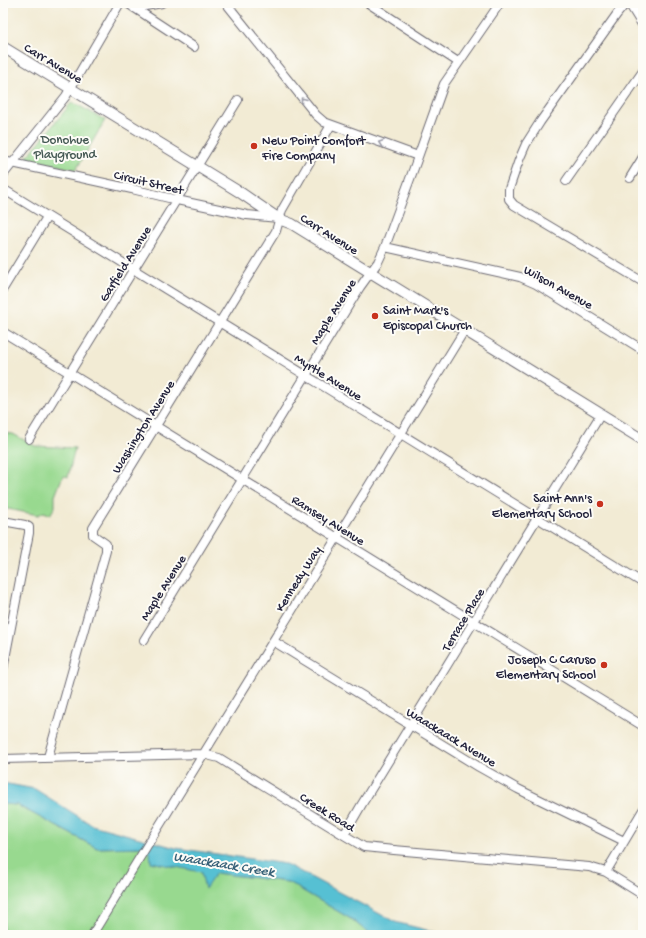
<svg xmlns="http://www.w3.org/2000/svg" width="646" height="938" viewBox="0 0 646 938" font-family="'Gochi Hand',sans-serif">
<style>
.green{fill:#98d98f;stroke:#5d7e65}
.water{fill:#57c0d3;stroke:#3c7187}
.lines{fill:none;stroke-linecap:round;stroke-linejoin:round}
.minor-casing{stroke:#6b6871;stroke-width:10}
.tertiary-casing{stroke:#6b6871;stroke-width:12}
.minor{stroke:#fff;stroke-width:8}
.tertiary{stroke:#fff;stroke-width:10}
.oneway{stroke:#9c9ca7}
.poi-dot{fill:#c8321e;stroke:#fdfcf7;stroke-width:1.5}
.labels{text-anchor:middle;stroke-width:4;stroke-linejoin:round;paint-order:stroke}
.street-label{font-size:13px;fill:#22223b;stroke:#fdfcf7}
.park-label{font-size:13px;fill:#455954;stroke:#fdfcf7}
.poi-label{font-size:13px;fill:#22223b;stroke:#fdfcf7;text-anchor:start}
.water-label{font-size:14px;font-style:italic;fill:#376178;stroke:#fdfcf7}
</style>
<rect width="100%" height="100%" fill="#fdfcf7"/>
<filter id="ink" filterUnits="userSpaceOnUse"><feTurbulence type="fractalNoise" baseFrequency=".025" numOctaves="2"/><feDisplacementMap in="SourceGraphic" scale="8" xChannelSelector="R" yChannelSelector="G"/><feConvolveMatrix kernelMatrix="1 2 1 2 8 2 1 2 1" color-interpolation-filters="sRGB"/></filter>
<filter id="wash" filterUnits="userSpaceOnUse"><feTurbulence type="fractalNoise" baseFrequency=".012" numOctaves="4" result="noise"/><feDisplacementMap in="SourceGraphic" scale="16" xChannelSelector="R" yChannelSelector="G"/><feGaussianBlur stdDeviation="0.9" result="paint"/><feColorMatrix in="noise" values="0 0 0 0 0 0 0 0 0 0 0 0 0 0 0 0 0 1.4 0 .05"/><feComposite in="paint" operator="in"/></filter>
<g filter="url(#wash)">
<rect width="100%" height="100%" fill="#f2ebd4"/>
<path class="green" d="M72 102 105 120 76 170 26 158Z
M3 433 13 434 35 446 75 448 68 477 65 476 62 478 55 496V507L51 513V515L44 512 38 515 3 508Z
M3 804 17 805 97 848 140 847 150 853 152 862 202 872 205 888 216 873 288 882 351 919 371 935H3Z"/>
<path class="water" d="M3 783 35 789 92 825 176 848 286 864 395 922 446 935H371L351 919 288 882 216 873 205 889 201 872 151 862 150 853 140 847 97 848 17 805 3 804Z"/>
</g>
<g filter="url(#ink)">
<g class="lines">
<g class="minor-casing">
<path id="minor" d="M127 3 194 47
M226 3 316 115 324 122 418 156
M368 3 458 62
M626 3 617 14 540 122 526 144 519 160 509 189V199L514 205 643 282
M134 8 162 3
M3 161 132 189 177 200 247 215 278 218
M3 175 66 96 120 3
M630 178 643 157
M566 181 643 71
M3 189 643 583
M385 247 520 277 536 284 643 350
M3 289 47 217
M3 332 643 726
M29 439 238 100
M3 521 25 525 29 527V533L3 669
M144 640 360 287 378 262 385 247 414 168 444 84 500 3
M273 641 479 767 518 789 624 841
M48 757 106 551V544L93 535V528L276 231 282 210 331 125
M3 759 203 754 219 758 344 835 364 847 394 850 589 867 606 872 643 895
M344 835 362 804C442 675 521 544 601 414
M606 872 643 810
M92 935 464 331"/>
</g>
<g class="tertiary-casing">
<path id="tertiary" d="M630 3 643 24
M3 47 241 193 279 219 292 224 643 440"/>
</g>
<use href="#minor" class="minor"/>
<use href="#tertiary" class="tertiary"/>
</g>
<defs><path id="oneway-chevron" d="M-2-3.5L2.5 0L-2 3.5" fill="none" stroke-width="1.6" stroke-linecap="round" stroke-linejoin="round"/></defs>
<g class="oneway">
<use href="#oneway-chevron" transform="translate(303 100) rotate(-128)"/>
<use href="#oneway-chevron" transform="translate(381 143) rotate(-161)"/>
</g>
</g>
<g class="poi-dot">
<circle cx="254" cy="146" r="4"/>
<circle cx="375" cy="316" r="4"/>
<circle cx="600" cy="504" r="4"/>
<circle cx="604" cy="665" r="4"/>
</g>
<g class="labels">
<g class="street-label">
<text transform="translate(54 62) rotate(31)" y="5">Carr Avenue</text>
<text transform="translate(149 181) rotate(13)" y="5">Circuit Street</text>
<text transform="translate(330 233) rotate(32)" y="5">Carr Avenue</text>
<text transform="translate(124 263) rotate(-58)" y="5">Garfield Avenue</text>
<text transform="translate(559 286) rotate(29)" y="5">Wilson Avenue</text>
<text transform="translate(332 311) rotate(-58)" y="5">Maple Avenue</text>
<text transform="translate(329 376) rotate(32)" y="5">Myrtle Avenue</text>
<text transform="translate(142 426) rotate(-58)" y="5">Washington Avenue</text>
<text transform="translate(329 519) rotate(32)" y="5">Ramsey Avenue</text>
<text transform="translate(297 578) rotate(-58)" y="5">Kennedy Way</text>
<text transform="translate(162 587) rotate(-58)" y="5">Maple Avenue</text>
<text transform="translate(462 619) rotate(-59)" y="5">Terrace Place</text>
<text transform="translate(452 736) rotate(31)" y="5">Waackaack Avenue</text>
<text transform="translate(328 811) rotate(32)" y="5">Creek Road</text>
</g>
<g class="park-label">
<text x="65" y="143">Donohue<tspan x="65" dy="15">Playground</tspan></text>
</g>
<g class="poi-label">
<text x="262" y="144">New Point Comfort<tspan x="262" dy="15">Fire Company</tspan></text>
<text x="383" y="314">Saint Mark's<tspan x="383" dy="15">Episcopal Church</tspan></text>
<text x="592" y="502" text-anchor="end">Saint Ann's<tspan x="592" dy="15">Elementary School</tspan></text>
<text x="596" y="663" text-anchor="end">Joseph C Caruso<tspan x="596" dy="15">Elementary School</tspan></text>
</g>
<g class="water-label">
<text transform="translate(224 863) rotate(9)" y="5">Waackaack Creek</text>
</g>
</g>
<rect width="646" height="938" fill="none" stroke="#fdfcf7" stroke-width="16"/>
</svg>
